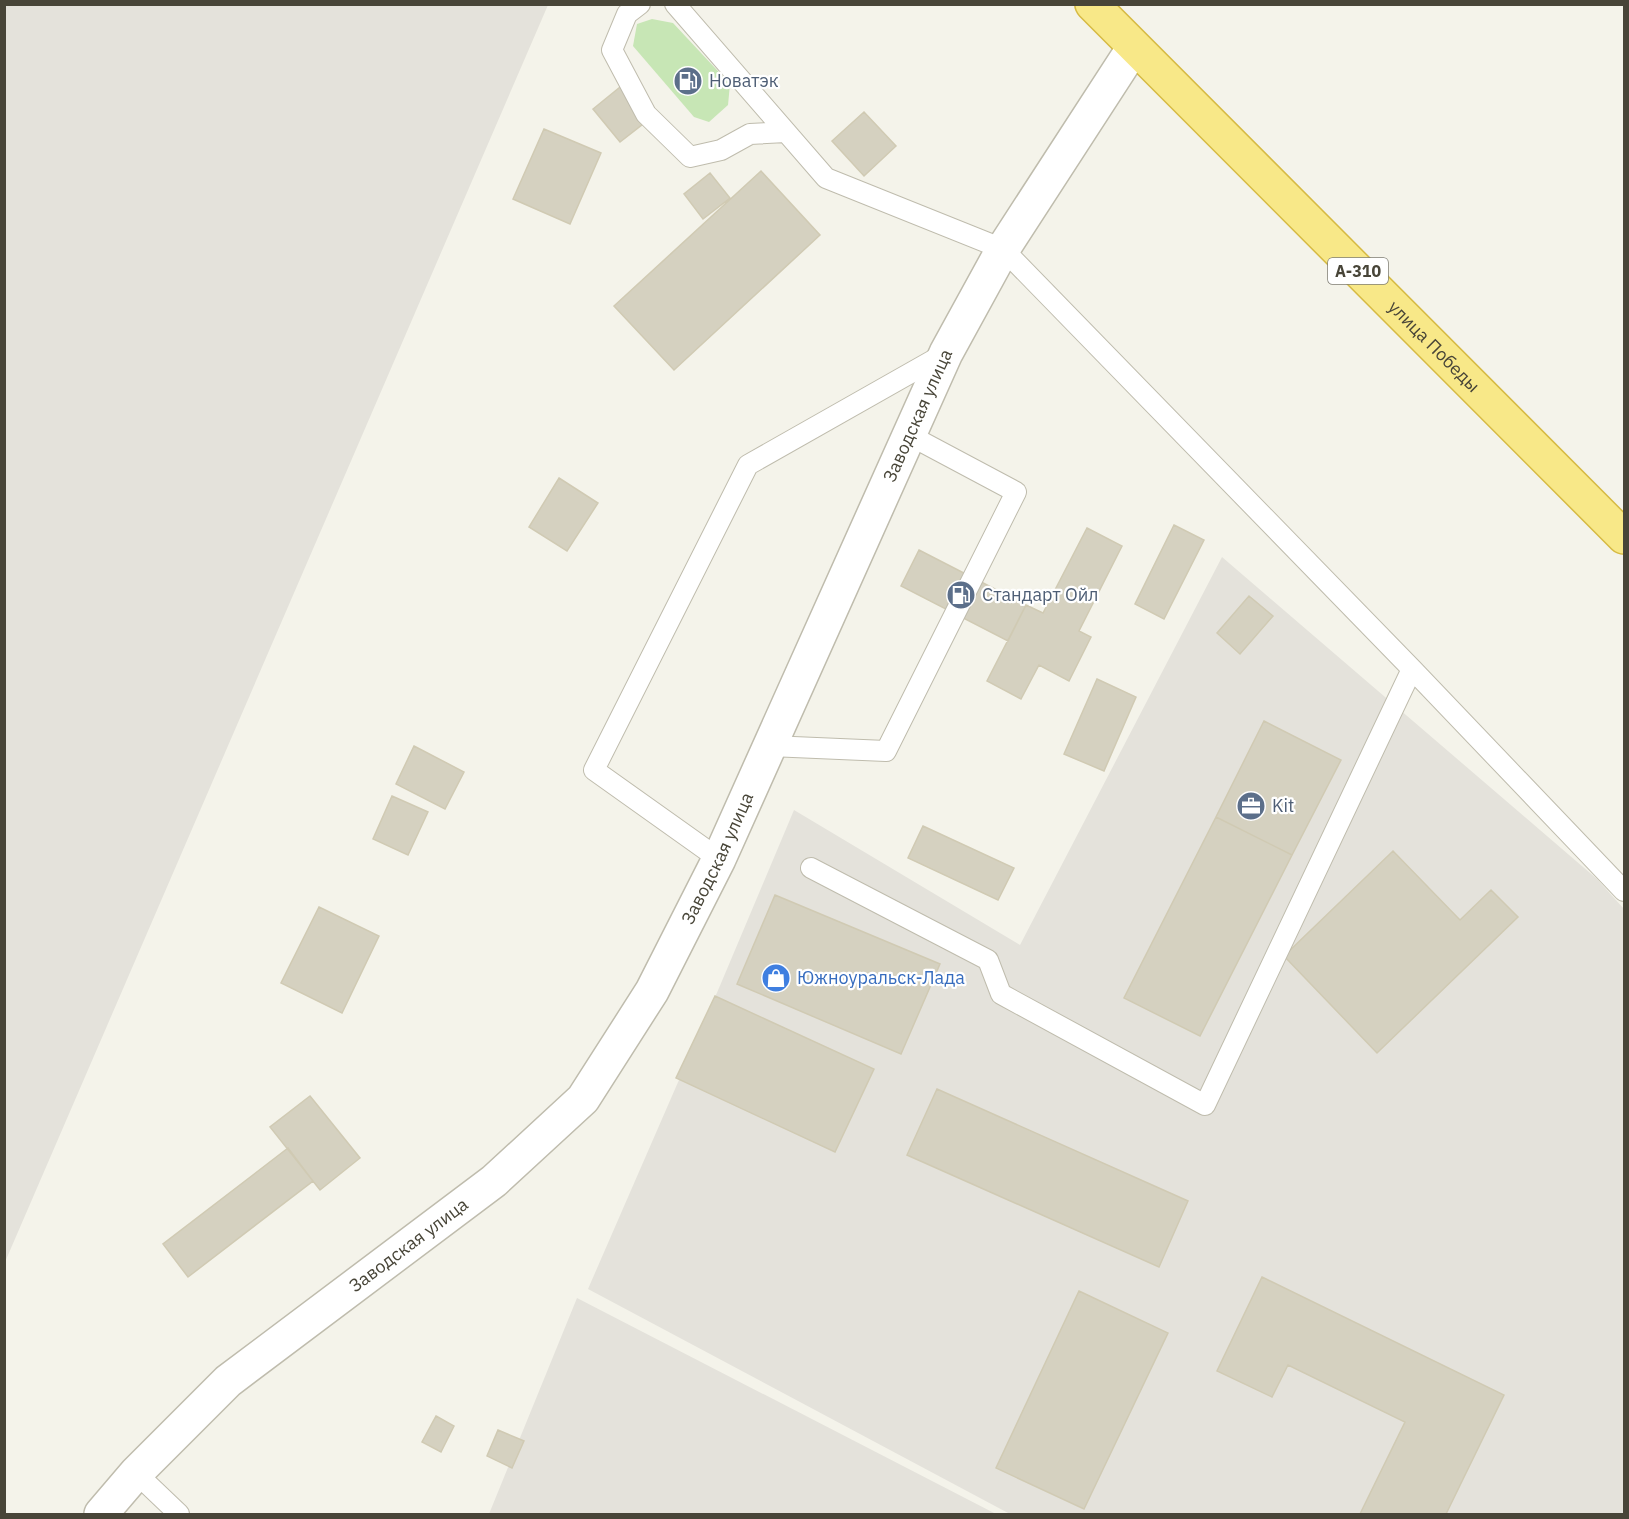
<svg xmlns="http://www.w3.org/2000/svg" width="1629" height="1519" viewBox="0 0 1629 1519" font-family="'IBM Plex Sans',sans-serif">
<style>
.industrial{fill:#e4e2db}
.green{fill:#c7e6b5}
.building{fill:#d5d1c0;stroke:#d0cab3;stroke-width:1.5}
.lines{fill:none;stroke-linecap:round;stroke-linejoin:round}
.service-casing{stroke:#bfbcad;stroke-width:22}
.tertiary-casing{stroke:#bfbcad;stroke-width:36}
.trunk-casing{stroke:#d6ba43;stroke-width:36}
.service{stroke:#fff;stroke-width:20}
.tertiary{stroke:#fff;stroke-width:33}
.trunk{stroke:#f8e888;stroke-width:33}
.labels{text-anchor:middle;stroke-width:4.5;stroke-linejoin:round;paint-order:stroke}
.shield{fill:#fff;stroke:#7f7d74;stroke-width:1.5}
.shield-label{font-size:16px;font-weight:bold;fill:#484538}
.service-label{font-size:18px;fill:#4e5e75;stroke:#fff;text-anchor:start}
.street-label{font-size:18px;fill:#484538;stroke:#fff}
.shop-label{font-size:18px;fill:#366cbe;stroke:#fff;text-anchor:start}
</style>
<rect width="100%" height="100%" fill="#f4f3ea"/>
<path class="industrial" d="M5 4 548 5 5 1262 4 5Z
M1222 557 1597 879 1624 909V1514H1010L588 1289 719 988 794 810 1020 945Z
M577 1298 996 1514H489Z"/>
<path class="green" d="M652 19 673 23 730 84 728 105 709 122 694 117 633 46 637 24Z"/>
<path class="building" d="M625 83 652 117 620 142 593 109Z
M864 112 896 146 864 176 832 141Z
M544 129 601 153 570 224 513 199Z
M761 171 820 235 674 370 614 306Z
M710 173 730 198 703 219 684 194Z
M559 478 598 503 567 551 529 527Z
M1174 525 1204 540 1164 619 1135 604Z
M1087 528 1122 546 1079 631 1091 637 1069 681 1039 665 1021 699 987 681 1026 605 1043 613Z
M919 550 1026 605 1008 641 901 586Z
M1249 596 1273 616 1240 654 1217 633Z
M1097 679 1136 697 1104 771 1064 754Z
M1264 721 1341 760 1292 855 1216 817Z
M414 746 464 772 445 809 396 784Z
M392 796 428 812 408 855 373 839Z
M1216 817 1292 855 1200 1036 1124 998Z
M923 826 1014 868 998 900 908 858Z
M1393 851 1460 920 1491 890 1518 917 1377 1053 1284 956Z
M775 895 940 964 901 1054 737 984Z
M319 907 379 936 342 1013 281 983Z
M715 996 874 1069 835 1152 676 1078Z
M937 1089 1188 1201 1159 1267 907 1155Z
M310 1096 360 1158 320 1190 270 1127Z
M288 1148 313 1181 188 1277 163 1244Z
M1262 1277 1504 1395 1446 1514H1360L1405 1422 1288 1365 1272 1397 1217 1371Z
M1079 1291 1168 1333 1084 1509 996 1468Z
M436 1416 454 1426 441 1452 422 1442Z
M498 1430 524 1441 512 1468 487 1456Z"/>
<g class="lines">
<g class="service-casing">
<path id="service" d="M640 4 627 14 612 50 646 114 690 157 721 150 750 134 786 132
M675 4 826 178 1003 249 1412 669 1624 891
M770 746 886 751 1016 492 909 435
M719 859 594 770 748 465 944 354
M811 868 988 960 1001 994 1205 1105 1412 669
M136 1473 179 1514"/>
</g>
<g class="tertiary-casing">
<g id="tertiary">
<path id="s1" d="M101 1514 136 1473 228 1381 494 1181 583 1099 652 991 719 859 946 353 1003 249 1134 47"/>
</g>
</g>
<g class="trunk-casing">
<g id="trunk">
<path id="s2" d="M1092 4 1624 537"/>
</g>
</g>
<use href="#service" class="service"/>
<use href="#tertiary" class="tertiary"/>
<use href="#trunk" class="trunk"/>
</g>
<defs>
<g id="fuel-disc" transform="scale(1.5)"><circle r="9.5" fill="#5c6f8a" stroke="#fff"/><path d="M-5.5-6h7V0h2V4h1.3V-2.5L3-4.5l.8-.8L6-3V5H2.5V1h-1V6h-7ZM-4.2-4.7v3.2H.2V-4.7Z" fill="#fff"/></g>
<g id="office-disc" transform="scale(1.5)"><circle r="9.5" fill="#5c6f8a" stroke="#fff"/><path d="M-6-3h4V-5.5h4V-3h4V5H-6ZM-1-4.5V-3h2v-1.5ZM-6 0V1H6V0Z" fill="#fff"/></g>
<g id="shop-disc" transform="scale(1.5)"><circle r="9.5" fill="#3f7fe0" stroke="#fff"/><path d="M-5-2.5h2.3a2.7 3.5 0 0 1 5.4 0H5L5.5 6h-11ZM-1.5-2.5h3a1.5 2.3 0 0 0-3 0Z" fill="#fff"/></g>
</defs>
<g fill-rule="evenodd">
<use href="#fuel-disc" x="688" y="81"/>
<use href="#fuel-disc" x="961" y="595"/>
<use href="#office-disc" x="1251" y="806"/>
<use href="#shop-disc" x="776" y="978"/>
</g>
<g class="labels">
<rect class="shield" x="1328" y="258" width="60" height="26" rx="4.5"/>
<g class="shield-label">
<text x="1358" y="277">А-310</text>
</g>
<g class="service-label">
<text x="709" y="87">Новатэк</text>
<text x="982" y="601">Стандарт Ойл</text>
<text x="1272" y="812">Kit</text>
</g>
<g class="street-label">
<text dy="6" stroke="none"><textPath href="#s2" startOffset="484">улица Победы</textPath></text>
<text dy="6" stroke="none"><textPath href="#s1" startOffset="1400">Заводская улица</textPath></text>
<text dy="6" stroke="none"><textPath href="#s1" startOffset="914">Заводская улица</textPath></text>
<text dy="6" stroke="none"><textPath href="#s1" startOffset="410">Заводская улица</textPath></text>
</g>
<g class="shop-label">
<text x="797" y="984">Южноуральск-Лада</text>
</g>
</g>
<rect width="1629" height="1519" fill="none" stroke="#484538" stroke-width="12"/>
</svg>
